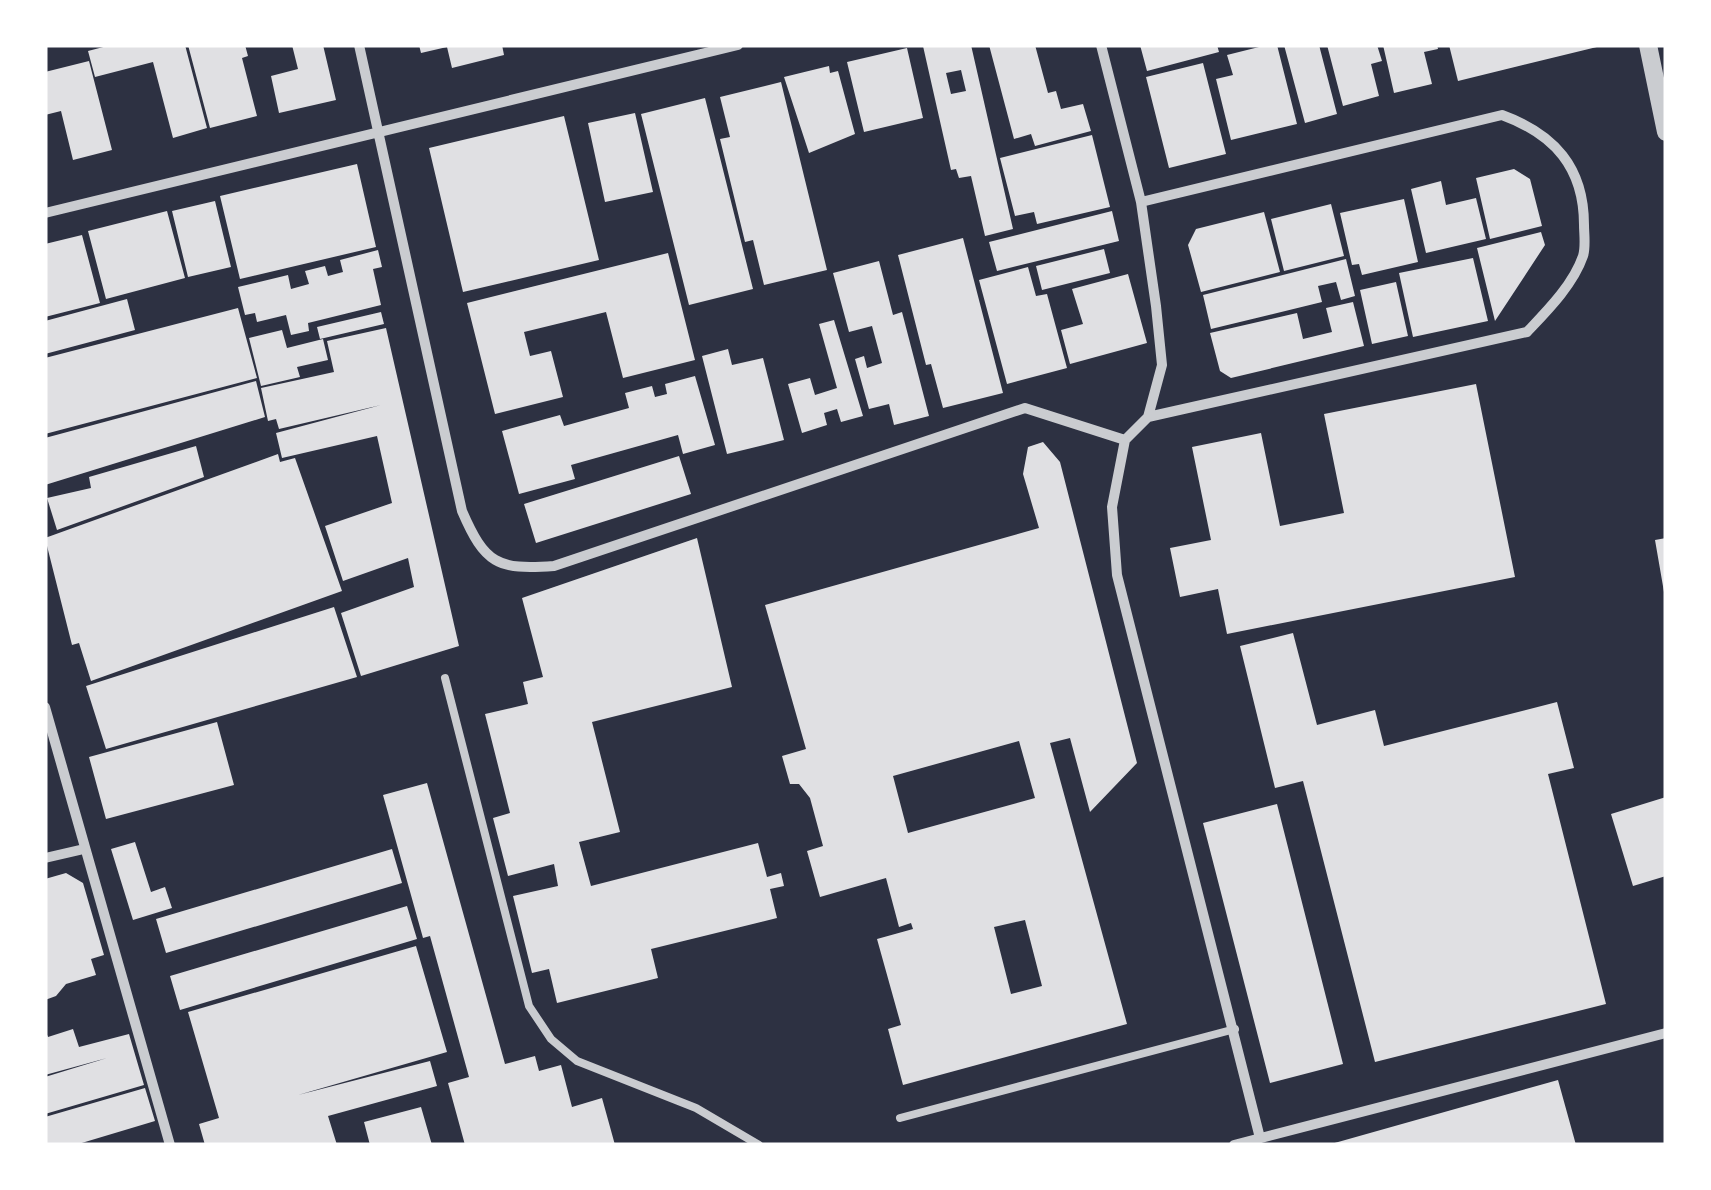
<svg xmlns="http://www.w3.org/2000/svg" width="1711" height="1190" viewBox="0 0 1711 1190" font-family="'Public Sans',sans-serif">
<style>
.building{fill:#e0e0e3;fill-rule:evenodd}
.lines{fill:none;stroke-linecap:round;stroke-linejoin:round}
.service{stroke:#caccd0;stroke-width:8}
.minor{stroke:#caccd0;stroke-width:10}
.tertiary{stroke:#caccd0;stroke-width:18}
</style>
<rect width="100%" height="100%" fill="#2d3142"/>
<path class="building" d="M111 45H185L207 128 173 138 153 62 95 77 88 51Z
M188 45H245L248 56 242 58 257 116 210 128Z
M292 45H323L336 100 279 113 271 76 298 69Z
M419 45H502L504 55 452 68 447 47 421 53Z
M971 45 1013 229 985 236 971 176 959 178 956 169 951 170 923 46ZM961 70 966 91 951 94 946 73Z
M989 45H1035L1048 93 1056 91 1061 109 1083 104 1091 131 1035 146 1031 134 1014 139Z
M1140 45H1217L1219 52 1147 71Z
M1267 45H1277L1297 124 1231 140 1216 79 1233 75 1227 55Z
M1284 45H1319L1337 114 1305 123Z
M1327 45H1377L1382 61 1371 64 1379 96 1343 106Z
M1383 45H1437L1438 49 1424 52 1432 84 1394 93Z
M1449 45H1601V46L1458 81Z
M907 48 923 118 864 132 847 62Z
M89 61 112 150 73 160 61 111 45 115V72Z
M1203 63 1226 154 1169 168 1146 77Z
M829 66 830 73 838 71 855 134 809 153 784 77Z
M781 82 827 270 764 285 753 240 745 242 720 139 730 137 720 97Z
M705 98 753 289 689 305 641 114Z
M635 113 653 192 605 202 588 123Z
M564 116 599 260 463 292 429 148Z
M1092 135 1110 207 1037 224 1034 212 1015 216 1000 158Z
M357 164 376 247 240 279 220 196Z
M1514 169 1530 179 1542 226 1490 239 1476 178Z
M1441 181 1446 205 1476 198 1486 239 1426 253 1411 189Z
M1404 199 1418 262 1362 275 1359 264 1352 265 1340 213Z
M215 201 231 267 188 277 172 211Z
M1331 204 1344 256 1284 271 1271 219Z
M167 211 185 278 106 299 88 231Z
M1112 211 1119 241 997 271 989 242Z
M1264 212 1280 272 1201 292 1188 245 1196 229Z
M1541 232 1545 245 1495 321 1477 248Z
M82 235 100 303 45 317V244Z
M963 238 1003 393 943 408 931 364 926 365 898 255Z
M1104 249 1110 273 1042 290 1036 266Z
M378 250 382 267 373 269 381 305 308 323 309 331 291 335 286 315 257 322 255 313 245 315 238 287 288 275 291 289 309 284 305 271 325 266 328 276 343 272 340 260Z
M668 253 695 360 623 378 606 312 524 332 530 356 551 351 563 397 495 414 467 303Z
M1473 258 1488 321 1413 337 1399 273Z
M1346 259 1355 296 1341 300 1336 282 1318 286 1322 302 1211 329 1203 295Z
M879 261 893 315 902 312 929 416 894 425 889 404 869 409 855 359 864 356 867 368 882 363 872 326 849 332 833 273Z
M1028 267 1036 296 1047 294 1067 368 1007 384 979 280Z
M1128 274 1147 343 1070 364 1061 330 1083 324 1072 289Z
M1396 282 1408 336 1372 344 1360 290Z
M127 299 135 330 45 354V321Z
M1353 302 1364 346 1231 378 1220 371 1210 333 1297 313 1303 339 1332 332 1326 308Z
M238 308 257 378 45 434V358Z
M381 312 384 324 320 339 317 327Z
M834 320 863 416 841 422 837 409 824 413 827 425 802 433 788 384 810 378 815 395 837 388 819 324Z
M386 328 459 646 361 676 341 613 414 587 408 558 343 581 325 526 392 503 377 436 282 458 276 433 381 405 279 429 276 419 268 421 261 388 334 372 327 341Z
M282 330 287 348 323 339 328 360 297 367 300 377 261 386 249 338Z
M728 349 732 365 763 358 784 440 727 454 702 356Z
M695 376 715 445 683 454 678 435 571 465 575 479 519 494 502 431 560 415 564 426 629 408 625 393 652 386 655 397 667 394 665 384Z
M256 381 265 417 45 485V438Z
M1476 384 1515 577 1227 634 1218 589 1180 597 1170 548 1211 540 1192 447 1261 433 1280 526 1344 513 1324 414Z
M1043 442 1060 462 1137 763 1090 812 1070 738 1050 743 1127 1024 903 1085 888 1029 901 1025 877 939 913 929 911 923 899 927 886 878 820 897 807 851 823 846 810 798 799 784H790L782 756 806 749 765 605 1039 528 1023 474 1028 447ZM1019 741 1035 798 908 833 893 776ZM1025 920 1042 986 1011 994 994 927Z
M196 446 204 477 57 530 47 498 91 488 89 477Z
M278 454 280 462 295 458 342 591 91 681 79 643 72 645 45 538Z
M679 456 691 494 536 543 524 504Z
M697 538 732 687 592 722 620 832 579 842 591 886 758 843 767 877 781 873 784 886 770 889 777 918 651 949 658 978 557 1003 549 969 532 973 513 896 558 886 554 864 508 876 493 818 510 813 485 714 528 704 523 682 543 677 522 598Z
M1666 538V592H1664L1655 540Z
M334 607 357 677 106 749 86 686Z
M1293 633 1317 725 1375 710 1384 746 1557 702 1574 768 1548 774 1606 1004 1375 1062 1303 781 1275 788 1240 646Z
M217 722 234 785 106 819 89 757Z
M427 783 505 1064 535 1056 539 1071 561 1065 572 1107 602 1098 615 1145H465L448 1083 469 1077 430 936 423 938 383 795Z
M1666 797V876L1633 886 1611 814Z
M1277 804 1343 1064 1270 1083 1203 823Z
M135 842 151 892 165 887 172 908 133 920 111 849Z
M392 849 402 883 166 953 156 919Z
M66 873 83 883 104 955 91 959 96 975 66 984 56 996 45 1000V879Z
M407 906 417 939 180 1010 170 976Z
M416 946 447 1052 298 1095 430 1061 437 1086 328 1116 337 1145H205L199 1124 219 1118 188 1012Z
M73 1029 79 1047 129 1034 144 1085 45 1114V1077L107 1058 45 1075V1030L48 1037Z
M1558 1080 1576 1145H1331V1144Z
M145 1088 155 1121 75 1145H45V1117Z
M421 1107 432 1145H370L364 1122Z"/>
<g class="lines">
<path class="service" d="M445 678 529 1006 551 1039 577 1061 696 1108 759 1145
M900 1118 1235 1029"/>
<path class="minor" d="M359 45 462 511C485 564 497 570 554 566L1025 408 1125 440
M1101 45 1141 202 1156 306 1162 365 1148 417
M1141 202 1502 115C1554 134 1584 167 1584 225 1584 234 1586 247 1583 256 1573 285 1547 311 1527 332L1148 417 1125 440 1112 507 1117 575 1260 1138
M45 213 738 45
M45 707 170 1145
M45 858 84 849
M1234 1145 1666 1033"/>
<path class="tertiary" d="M1648 45 1666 132"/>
</g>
<rect width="1711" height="1190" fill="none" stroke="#ffffff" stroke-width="95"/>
</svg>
